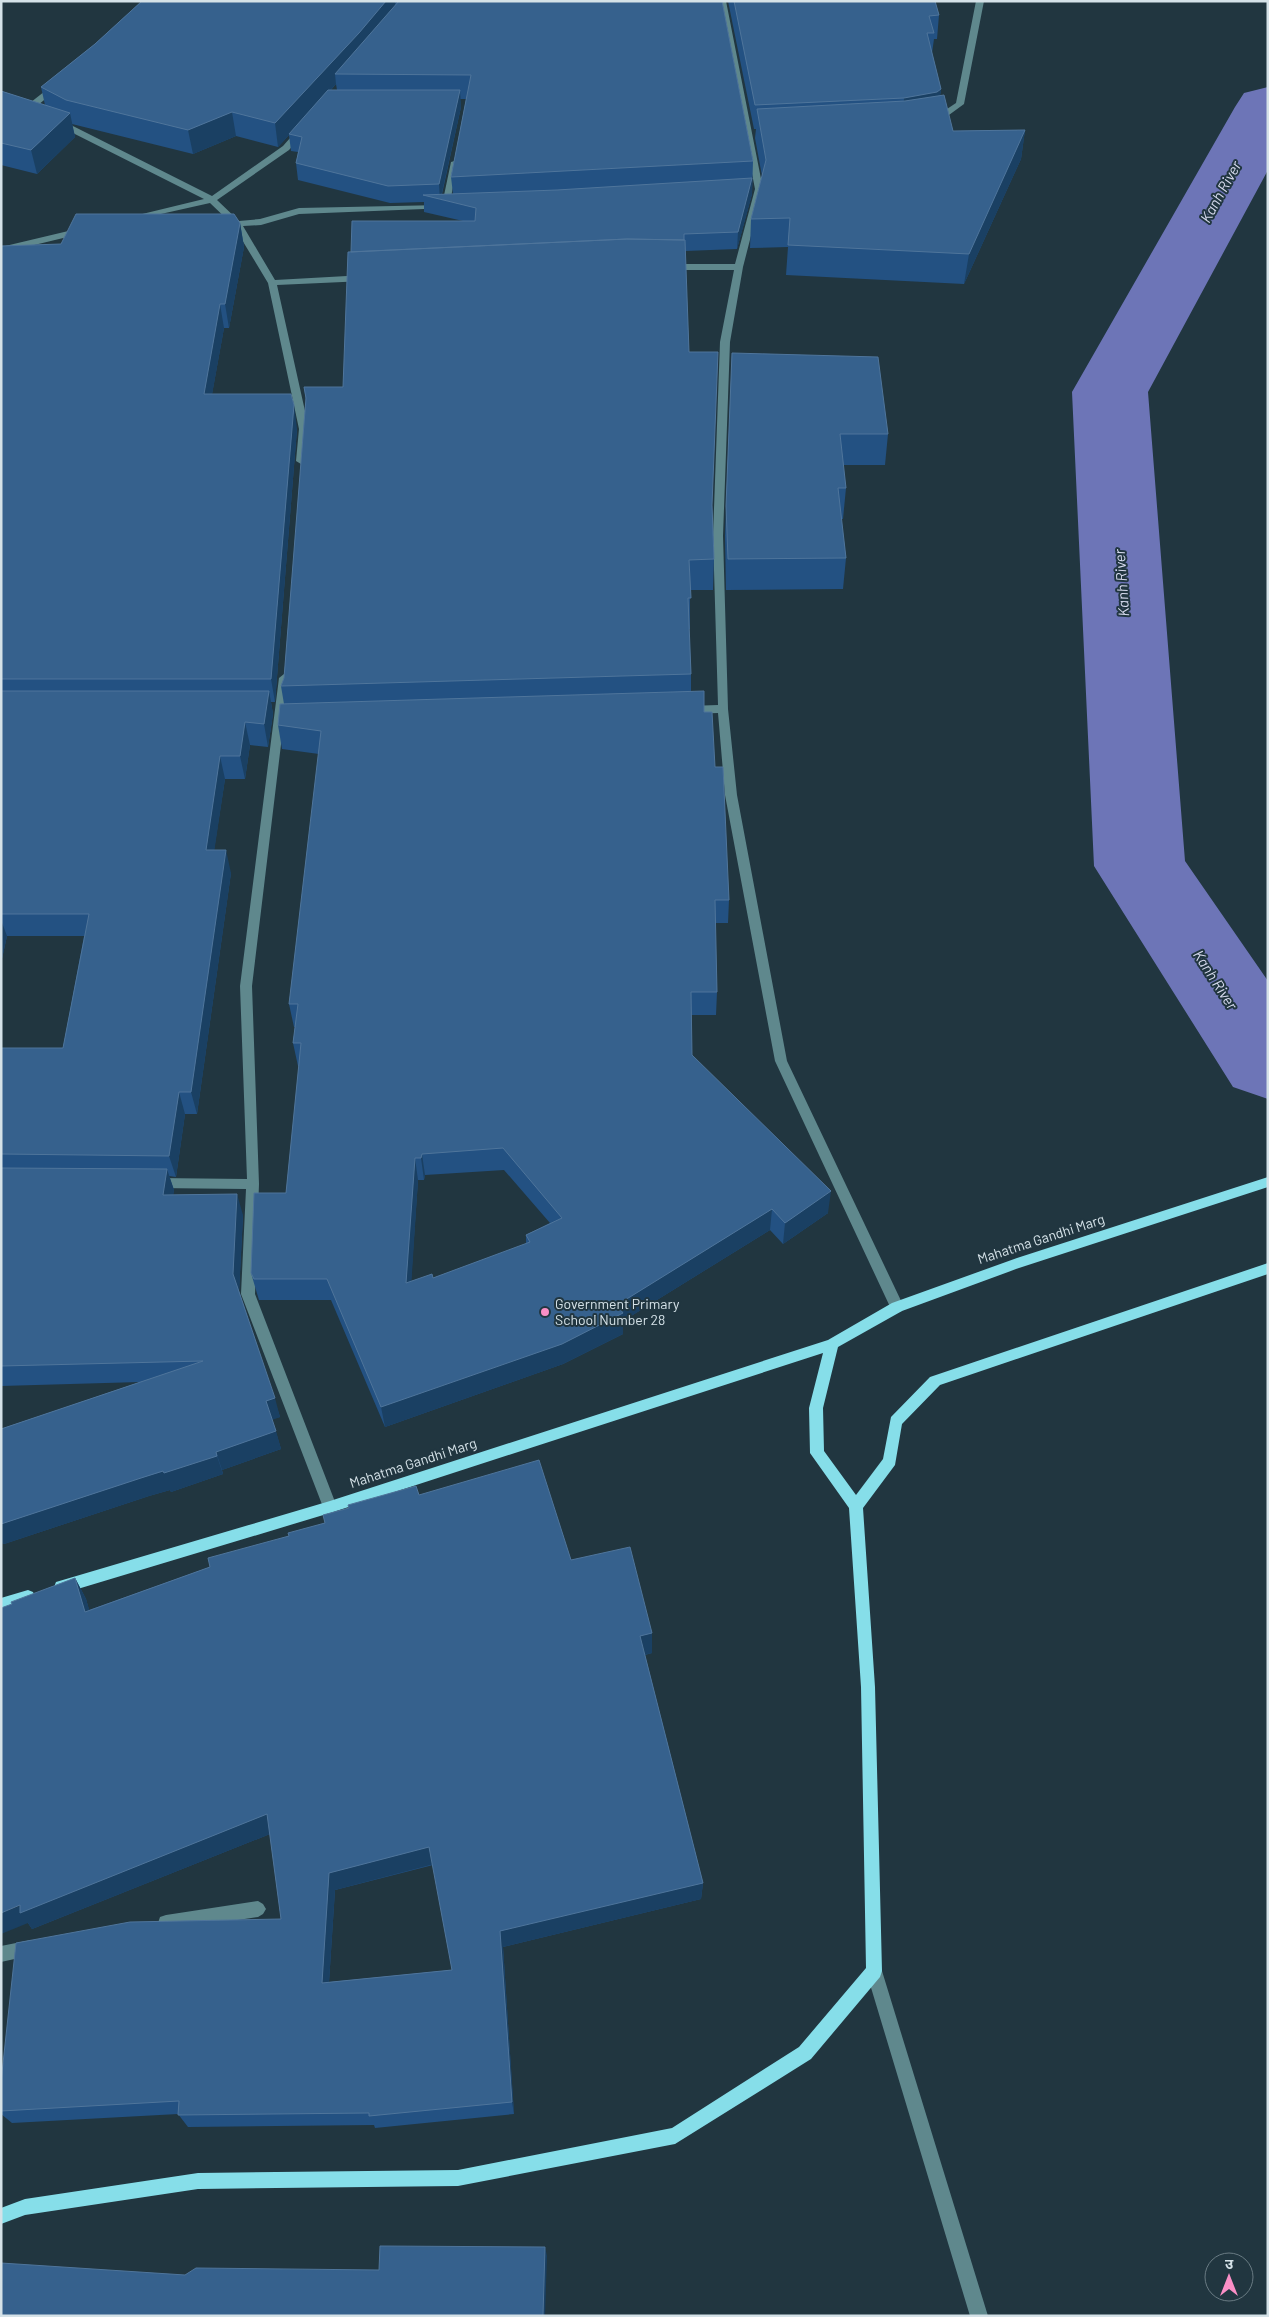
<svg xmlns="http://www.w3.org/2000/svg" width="1269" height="2317" viewBox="0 0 1269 2317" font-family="Barlow,'Noto Sans Devanagari',sans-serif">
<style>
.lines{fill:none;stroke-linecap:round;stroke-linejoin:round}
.river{fill:#6d75b7;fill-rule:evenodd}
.minor{fill:#5f888d;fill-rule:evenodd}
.major{fill:#86dee9;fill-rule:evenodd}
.wall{fill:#235182;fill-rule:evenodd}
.shaded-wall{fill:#1a4063}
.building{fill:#36618d;stroke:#4f759b;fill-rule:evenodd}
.poi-dot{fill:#fa8fc6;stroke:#213640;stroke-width:2}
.labels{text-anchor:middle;stroke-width:4;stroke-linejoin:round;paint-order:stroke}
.street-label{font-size:14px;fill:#d5e2e8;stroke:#213640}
.poi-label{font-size:14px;fill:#d5e2e8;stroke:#213640;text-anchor:start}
.water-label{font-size:15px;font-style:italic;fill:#d7dbee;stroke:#213640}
</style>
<rect width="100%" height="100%" fill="#213640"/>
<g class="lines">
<path class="river" d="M1268 87V170L1148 392 1185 861 1268 981V1099L1233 1087 1094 866 1072 392 1235 107 1244 93Z"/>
<path class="minor" d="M718 1H726L763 189 743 267 730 342 723 536 728 709 737 795 787 1061 904 1307 902 1311 897 1313 892 1311 775 1061 725 795 718 713 688 714 683 710 688 706 718 705 713 536 720 342 734 270H669L665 267 669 264H735L755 189Z
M976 1H984L964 104 938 123H932V119L956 103Z
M54 84 61 86 32 110H26V106Z
M55 120H61L212 196 283 146 298 129H304V133L289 150 217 200 239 221 260 219 299 208 442 205 451 162 458 160 449 208 299 214 261 225 243 226 275 280 365 275 369 278 365 281 277 285 309 429 304 463 301 464 296 461 299 429 268 283 233 225 210 203 134 220V216L204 199 55 124Z
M81 228 84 229V233L1 253V247Z
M284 674 289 678 252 986 259 1184 255 1294 337 1507 335 1511 330 1513 325 1511 323 1507 241 1294 246 1189 156 1188 152 1187 150 1183 152 1179 156 1178 247 1179 240 986 279 678Z
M258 1901 263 1904 266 1909 263 1914 258 1917 166 1931 160 1929 158 1923 160 1917 166 1915Z
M31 1940 37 1942 39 1948 37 1954 1 1962V1946Z
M874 1963 880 1965 882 1971 988 2316H970L866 1971 868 1965Z"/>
<path class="major" d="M1268 1177V1187L1019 1268 902 1311 838 1347 823 1408 824 1451 856 1495 883 1459 891 1417 930 1377 1268 1263V1274L940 1385 902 1424 895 1465 863 1508 875 1687 882 1971 880 1977 811 2059 675 2144 458 2186 198 2189 25 2215 1 2224V2208L25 2199 198 2173 458 2170 672 2128 799 2047 866 1968 861 1687 849 1508 810 1453 809 1408 823 1353 330 1513 61 1594 56 1592 54 1587 56 1582 330 1501 828 1340 892 1303 1017 1258Z
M28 1590 33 1592 35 1597 33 1602 1 1612V1598Z"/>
</g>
<path class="wall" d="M142 1H722L753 161 752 194 737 249 685 251 689 352 712 505 714 559 713 590H690V629H689L691 674V692L704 712 715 767 729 900 728 923H715L717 992 716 1015H691L692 1055 828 1213 783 1244 770 1230 623 1321V1334L563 1364 385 1427 331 1300H259L251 1273 286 1193 299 1066H298L293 1043 295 1027H294L289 1004 319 754 282 749 278 725 284 704 281 686 284 678 306 402 304 387H343L351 252 463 221 424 212V202L390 203 298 180 296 163 298 152 291 151 289 135 278 147 236 136 193 154 72 124 75 137 37 174 1 165V91L45 105 41 87 95 44ZM336 84 337 90H331ZM460 99H466L451 177 453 194H442L461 107ZM504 1170 550 1223 526 1235V1244L433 1278 411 1281 418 1180H424L425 1175Z
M728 1H935L939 15 937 39H934L932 53 941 89 940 96 953 131 1025 130 1021 159 964 284 786 275 788 247 750 248 751 219 762 176 755 138 756 129H754Z
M240 223 244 247 229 328H224L212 394 297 429 275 702H271L273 714 268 747 250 745 245 779H225L214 850 231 873 197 1114H185L176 1177 169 1176 174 1190 173 1195 243 1215 239 1291 280 1417 272 1419 281 1449 222 1470 223 1474 171 1492 170 1490 149 1496 4 1544 3 1543 1 1544V1429L140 1382 1 1386V1048H63L84 936H7L1 963V246L61 244Z
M732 353 888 434 885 465H843L846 488 843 519H841L846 558 843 589 726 590 725 536Z
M419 1495 571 1560 652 1633V1653L645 1655 703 1883 701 1899 503 1947 514 2114 375 2128 374 2125 188 2127 178 2114 12 2123 1 2114V2082L281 1919 270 1834 32 1929 28 1923 12 1604 75 1578 86 1599 89 1610 210 1567 289 1536ZM433 1865 452 1970 329 1982 335 1890Z"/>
<path class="shaded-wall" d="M386 1H395L396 15 335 74 336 84 290 134H289V135L278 147 275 123Z
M941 89 938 113 902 122 904 98Z
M460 90 461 107 440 201 439 184Z
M232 112 236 136 193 154 188 130Z
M70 113 75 137 37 174 31 150Z
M1025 130 1021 159 964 284 969 254Z
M752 178V194L737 249 738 232Z
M240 223 244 247 229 328 225 304Z
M220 304 224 328 208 417 204 394Z
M294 405 297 429 275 702 271 679Z
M269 691 273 714 268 747 264 724Z
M245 722 250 745 245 779 240 756Z
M220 756 225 779 211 873 206 850Z
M226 850 231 873 197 1114 191 1092Z
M1 920 7 936 1 963Z
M179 1092 185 1114 176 1177 169 1156Z
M422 1154 425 1175 424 1180 421 1158Z
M415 1158 418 1180 410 1304 406 1283Z
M167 1169 174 1190 170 1216 163 1195Z
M831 1191 828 1213 783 1244 785 1223Z
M237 1194 243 1215 239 1294 233 1274Z
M772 1209 770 1230 623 1321V1334L563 1364 385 1427 381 1407 617 1305Z
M275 1398 280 1417 272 1420 266 1401Z
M276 1431 281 1449 222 1470 216 1452Z
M217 1456 223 1474 171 1492 170 1490 149 1496 4 1544 3 1543 1 1544V1524L141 1478Z
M75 1578 86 1599 96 1632 85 1612Z
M652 1633V1653L640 1656V1636Z
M267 1814 275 1832 32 1929 28 1923 1 1934V1913Z
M429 1847 434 1864 335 1890 328 1998 322 1983 329 1873Z
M703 1883 701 1899 503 1947 514 2114 512 2102 500 1931Z
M545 2247 547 2256 545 2316H543Z"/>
<path class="building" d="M142 1H386L359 33 275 123 232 112 188 130 66 100 41 87 95 44Z
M399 1H722L753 161 451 177 471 75 335 74Z
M734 1H935L939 15 929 16 934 33H927L941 89 937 92 904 98 755 105Z
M328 90H460L439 184 388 186 296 163 302 137 289 134Z
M1 91 70 113 31 150 1 143Z
M944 95 953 131 1025 130 969 254 788 245 790 218 751 219 766 160 757 109 905 101Z
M752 178 738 232 684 234V240L627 239 351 252 352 221H475L476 208 423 195 557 190Z
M76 214H234L240 223 225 304H220L204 394H291L294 405 271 679H1V246L61 244Z
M627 239 685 240 689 352H718L712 505 714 559 689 560 691 598H688L691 674 281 686 284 678 306 398 304 387H343L348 252Z
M732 353 878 357 888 434H840L846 488H838L846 558 728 559 726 506Z
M1 691H269L264 724 245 722 240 756H220L206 850H226L191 1092H179L169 1156 1 1154V1048H63L89 914H1Z
M704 691V712H712L715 767H723L729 900H715L717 992H691L692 1055 831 1191 785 1223 772 1209 617 1305 623 1313 562 1344 381 1407 327 1279H254L251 1273 254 1193H286L301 1043H293L298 1004H289L321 731 278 725 280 704ZM503 1148 562 1218 526 1235 530 1242 433 1278 432 1274 406 1283 415 1158H421L422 1154Z
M1 1168 167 1169 163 1195 237 1194 233 1274 275 1398 266 1401 276 1431 216 1452 217 1456 164 1473 163 1471 141 1478 1 1524V1429L203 1361 1 1366Z
M539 1460 571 1560 630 1547 652 1633 640 1636 703 1883 500 1931 512 2102 369 2116V2113L178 2115 179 2101 1 2111V2082L16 1943 130 1922 281 1919 267 1814 20 1913V1905L1 1913V1608L12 1604 11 1602 75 1578 85 1612 210 1567 208 1558 289 1536 288 1533 325 1523 323 1515 349 1508 348 1505 416 1486 419 1495ZM429 1847 452 1970 322 1983 329 1873Z
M380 2246 545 2247 543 2316H1V2263L185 2275 196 2268 379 2270Z"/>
<circle class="poi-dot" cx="545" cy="1312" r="5"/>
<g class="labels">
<g class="street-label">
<text transform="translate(1041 1239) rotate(-18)" y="5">Mahatma Gandhi Marg</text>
<text transform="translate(413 1463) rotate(-18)" y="5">Mahatma Gandhi Marg</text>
</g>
<g class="poi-label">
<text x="555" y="1309">Government Primary<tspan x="555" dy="16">School Number 28</tspan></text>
</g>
<g class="water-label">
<text transform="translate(1221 192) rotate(-61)" y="5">Kanh River</text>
<text transform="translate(1122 583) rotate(-94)" y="5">Kanh River</text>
<text transform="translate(1215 980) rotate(57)" y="5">Kanh River</text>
</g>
</g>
<rect width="1269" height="2317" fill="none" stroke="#d5e2e8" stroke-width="5"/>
<g transform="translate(1229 2277)"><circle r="24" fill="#213640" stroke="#697b83"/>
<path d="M0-4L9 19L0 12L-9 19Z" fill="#fa8fc6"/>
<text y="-8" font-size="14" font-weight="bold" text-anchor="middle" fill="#d5e2e8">उ</text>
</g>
</svg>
